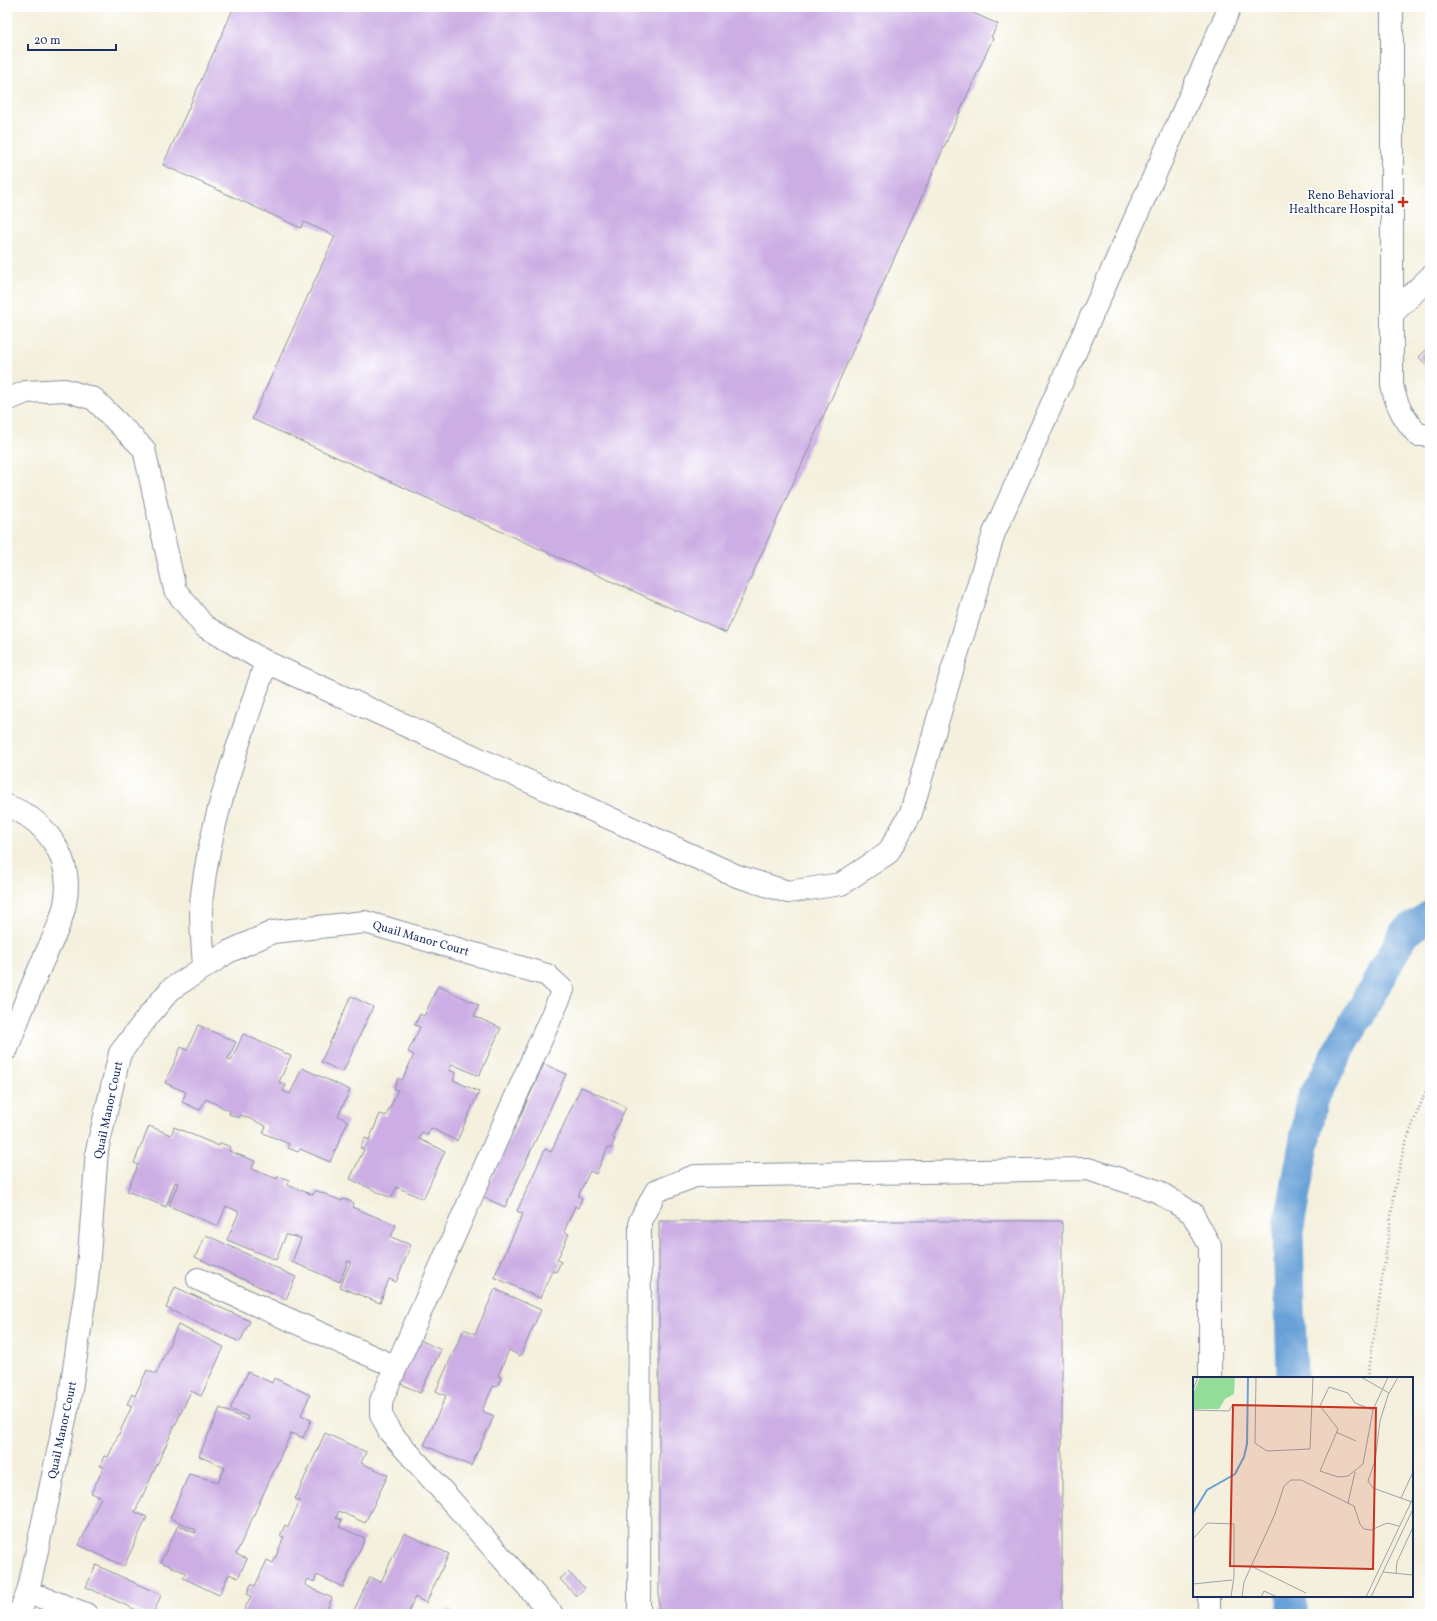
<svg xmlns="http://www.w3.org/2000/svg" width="1437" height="1621" viewBox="0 0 1437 1621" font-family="Vollkorn,serif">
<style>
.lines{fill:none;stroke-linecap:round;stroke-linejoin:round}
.canal{stroke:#68a0d7;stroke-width:31}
.building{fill:#ccaee4}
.minor-casing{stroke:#88909e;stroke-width:24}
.path{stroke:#88909e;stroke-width:2.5;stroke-dasharray:1 3;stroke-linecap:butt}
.minor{stroke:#fff;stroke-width:22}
.poi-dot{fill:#c8321e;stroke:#fff;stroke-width:1.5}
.labels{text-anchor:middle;stroke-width:3.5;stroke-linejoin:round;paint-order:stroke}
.poi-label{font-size:12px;fill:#1b2f5e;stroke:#fff;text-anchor:end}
.street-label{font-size:12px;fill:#1b2f5e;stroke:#fff}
.inset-river{fill:none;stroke:#68a0d7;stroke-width:2}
.inset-road{fill:none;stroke:#9da3aa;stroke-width:1}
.view{fill:#c8321e;fill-opacity:0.15;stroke:#c8321e;stroke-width:2}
.inset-edge{fill:none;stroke:#1b2f5e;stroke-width:2}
</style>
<rect width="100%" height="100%" fill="#fff"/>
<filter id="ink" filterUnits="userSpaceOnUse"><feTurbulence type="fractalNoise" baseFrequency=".025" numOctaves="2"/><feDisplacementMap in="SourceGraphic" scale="8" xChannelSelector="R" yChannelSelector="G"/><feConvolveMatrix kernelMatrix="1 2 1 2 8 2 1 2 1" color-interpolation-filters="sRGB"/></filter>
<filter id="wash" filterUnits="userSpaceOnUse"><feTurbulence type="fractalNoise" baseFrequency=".012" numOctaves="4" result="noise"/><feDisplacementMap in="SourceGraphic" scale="16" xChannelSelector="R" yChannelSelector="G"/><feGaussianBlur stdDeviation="0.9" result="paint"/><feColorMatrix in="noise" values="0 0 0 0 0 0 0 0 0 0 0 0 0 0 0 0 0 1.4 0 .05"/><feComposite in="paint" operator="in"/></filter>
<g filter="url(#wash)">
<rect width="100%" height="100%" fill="#f4f0dd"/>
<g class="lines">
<path class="canal" d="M1292 1378 1288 1232 1312 1100 1405 932 1430 916
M1292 1614V1596"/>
</g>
<g id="blocks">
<path class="building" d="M234 7H960L998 24 991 37 993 38 726 633 252 419 335 236 304 222 301 228 163 165Z
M1430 343V369L1419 357 1429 347 1428 345Z
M438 986 479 1005 474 1016 501 1028 479 1076 452 1064 449 1070 456 1073 453 1080 479 1092 457 1141 431 1128 428 1135 422 1132 419 1139 445 1151 423 1199 397 1187 391 1198 350 1179 364 1149 360 1148 365 1138 369 1140 380 1114 386 1116 398 1090 394 1089 398 1078 402 1080 414 1055 408 1052 420 1027 415 1025 420 1014 424 1016Z
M351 996 373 1007 343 1072 321 1062Z
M198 1025 236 1042 228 1059 231 1061 243 1034 291 1056 279 1082 286 1085 283 1091 290 1094 302 1068 350 1090 338 1116 348 1121 330 1162 300 1149 298 1152 288 1148 289 1144 263 1133 266 1126 241 1115 239 1118 229 1114 230 1111 206 1099 200 1110 182 1102 186 1092 165 1083 181 1047 187 1050Z
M544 1064 566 1074 505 1207 483 1197Z
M581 1087 626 1107 612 1137 615 1139 611 1149 608 1147 596 1174 590 1171 578 1196 582 1198 578 1208 575 1206 564 1232 569 1234 557 1260 561 1262 556 1272 552 1271 540 1298 494 1277 523 1214 517 1211 545 1149 551 1152Z
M149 1126 171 1135 174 1127 219 1146 220 1143 226 1145 230 1147 229 1151 255 1161 252 1169 277 1179 278 1176 289 1180 287 1185 313 1195 315 1190 342 1201 343 1199 350 1201 353 1203 352 1207 396 1225 391 1237 411 1245 396 1282 389 1279 380 1303 340 1287 351 1262 348 1261 340 1282 292 1262 301 1238 286 1235 276 1260 227 1240 239 1212 233 1209 226 1206 218 1226 169 1206 178 1183 175 1182 166 1207 127 1191 138 1165 134 1163Z
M659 1221H1062V1614H659Z
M206 1235 296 1277 286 1299 195 1257Z
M175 1287 250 1321 240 1342 166 1308Z
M495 1289 541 1310 520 1356 509 1350 498 1376 501 1378 500 1382 497 1387 493 1386 482 1411 494 1416 471 1466 424 1445 446 1396 436 1391 464 1329 475 1334Z
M178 1325 224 1347 201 1396 191 1391 135 1512 147 1517 124 1566 79 1545 101 1497 91 1493 104 1467 100 1466 104 1456 108 1457 132 1406 127 1404 132 1394 135 1396 147 1370 156 1374Z
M418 1339 441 1350 420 1393 397 1382Z
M248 1372 272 1383 274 1378 310 1395 301 1415 311 1420 303 1438 291 1433 236 1554 247 1559 238 1578 229 1574 219 1595 183 1578 186 1573 161 1562 178 1525 195 1533 196 1530 170 1518 189 1474 219 1482 221 1476 225 1468 199 1456 220 1408 247 1420 248 1417 230 1409Z
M325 1433 366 1452 361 1463 388 1475 365 1523 339 1511 336 1518 342 1520 339 1527 365 1538 343 1587 317 1575 314 1582 308 1579 305 1585 332 1598 325 1614H242L251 1596 247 1594 251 1584 255 1586 267 1560 273 1563 284 1537 280 1536 285 1525 288 1527 300 1501 295 1499Z
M404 1533 449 1554 426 1603 415 1597 408 1614H352L370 1577 381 1582Z
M96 1565 161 1595 153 1614H145L86 1587Z
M568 1572 585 1588 576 1596 560 1579Z
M447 1609 458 1614H444Z"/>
</g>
</g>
<g filter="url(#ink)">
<use href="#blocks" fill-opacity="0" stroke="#88909e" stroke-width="1"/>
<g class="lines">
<g class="minor-casing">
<path id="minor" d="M1392 7V385C1396 405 1404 419 1418 435H1430
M1392 314 1430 277
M7 400 26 392 65 390 94 399 144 449 175 590 204 626 266 662 737 876 788 892 841 884 888 853 911 813 951 674 994 533 1230 7
M7 806C45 819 72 857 66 898 63 919 53 939 44 958 31 988 18 1018 7 1049
M204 968C203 944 199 918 202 895 211 815 241 738 266 662
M198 1279 396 1367
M28 1592 86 1614
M19 1614 28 1592 70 1396 87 1282 97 1150 120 1053 150 1014 171 989 228 952 273 932 365 922 547 975 563 990 381 1401V1414L389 1431 552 1614
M639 1614 640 1221 656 1191 695 1176 1088 1169 1157 1191 1192 1213 1210 1246V1378
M1209 1614V1596"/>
</g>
<path class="path" d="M1368 1378 1396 1182 1405 1144 1430 1080"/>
<use href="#minor" class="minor"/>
</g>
</g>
<path class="poi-dot" d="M1401 196h4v4h4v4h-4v4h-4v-4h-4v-4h4z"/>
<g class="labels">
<g class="poi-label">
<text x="1394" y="199">Reno Behavioral<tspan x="1394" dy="14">Healthcare Hospital</tspan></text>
</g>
<g class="street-label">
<text transform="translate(421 938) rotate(16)" y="4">Quail Manor Court</text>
<text transform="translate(108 1110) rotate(-78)" y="4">Quail Manor Court</text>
<text transform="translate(62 1430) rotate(-78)" y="4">Quail Manor Court</text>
</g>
</g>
<g transform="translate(1193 1377)">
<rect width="220" height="220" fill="#f4f0dd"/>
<path d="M7 0H42L41 17 32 22 26 32H0V17Z" fill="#94dd98"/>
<path class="inset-river" d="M0 136 14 113 42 97 51 80 54 67 55 0"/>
<path class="inset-road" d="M63 0 62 66 74 74 117 72 120 0M168 0 196 16M205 0 195 18 187 44 182 84 175 104 180 111 219 125M0 13 5 0M0 33 36 34 40 27M180 33 162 26 155 16 136 10 127 29 145 52 127 94 145 100 155 99 170 87 180 33 195 0M143 55 163 64M208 121 220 95M155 126 162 95M0 162 14 146 41 147V199L38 220M58 189 113 216M190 195 220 198M203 196 204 185 220 150M0 207 39 203M49 220 51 205 82 137 91 109 98 103H108L161 129 167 147 171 152 178 153 194 146 206 149M68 220 71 214 84 220M173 220 220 121M178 220 220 132"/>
<path class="view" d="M40 28 183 31 180 192 37 189Z"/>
<rect width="220" height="220" class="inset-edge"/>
</g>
<rect width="1437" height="1621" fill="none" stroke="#fff" stroke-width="24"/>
<path d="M28 44v6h88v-6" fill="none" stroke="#1b2f5e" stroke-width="2"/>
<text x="34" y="44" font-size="12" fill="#1b2f5e" stroke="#ffffff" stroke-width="3" paint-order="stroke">20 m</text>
</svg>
